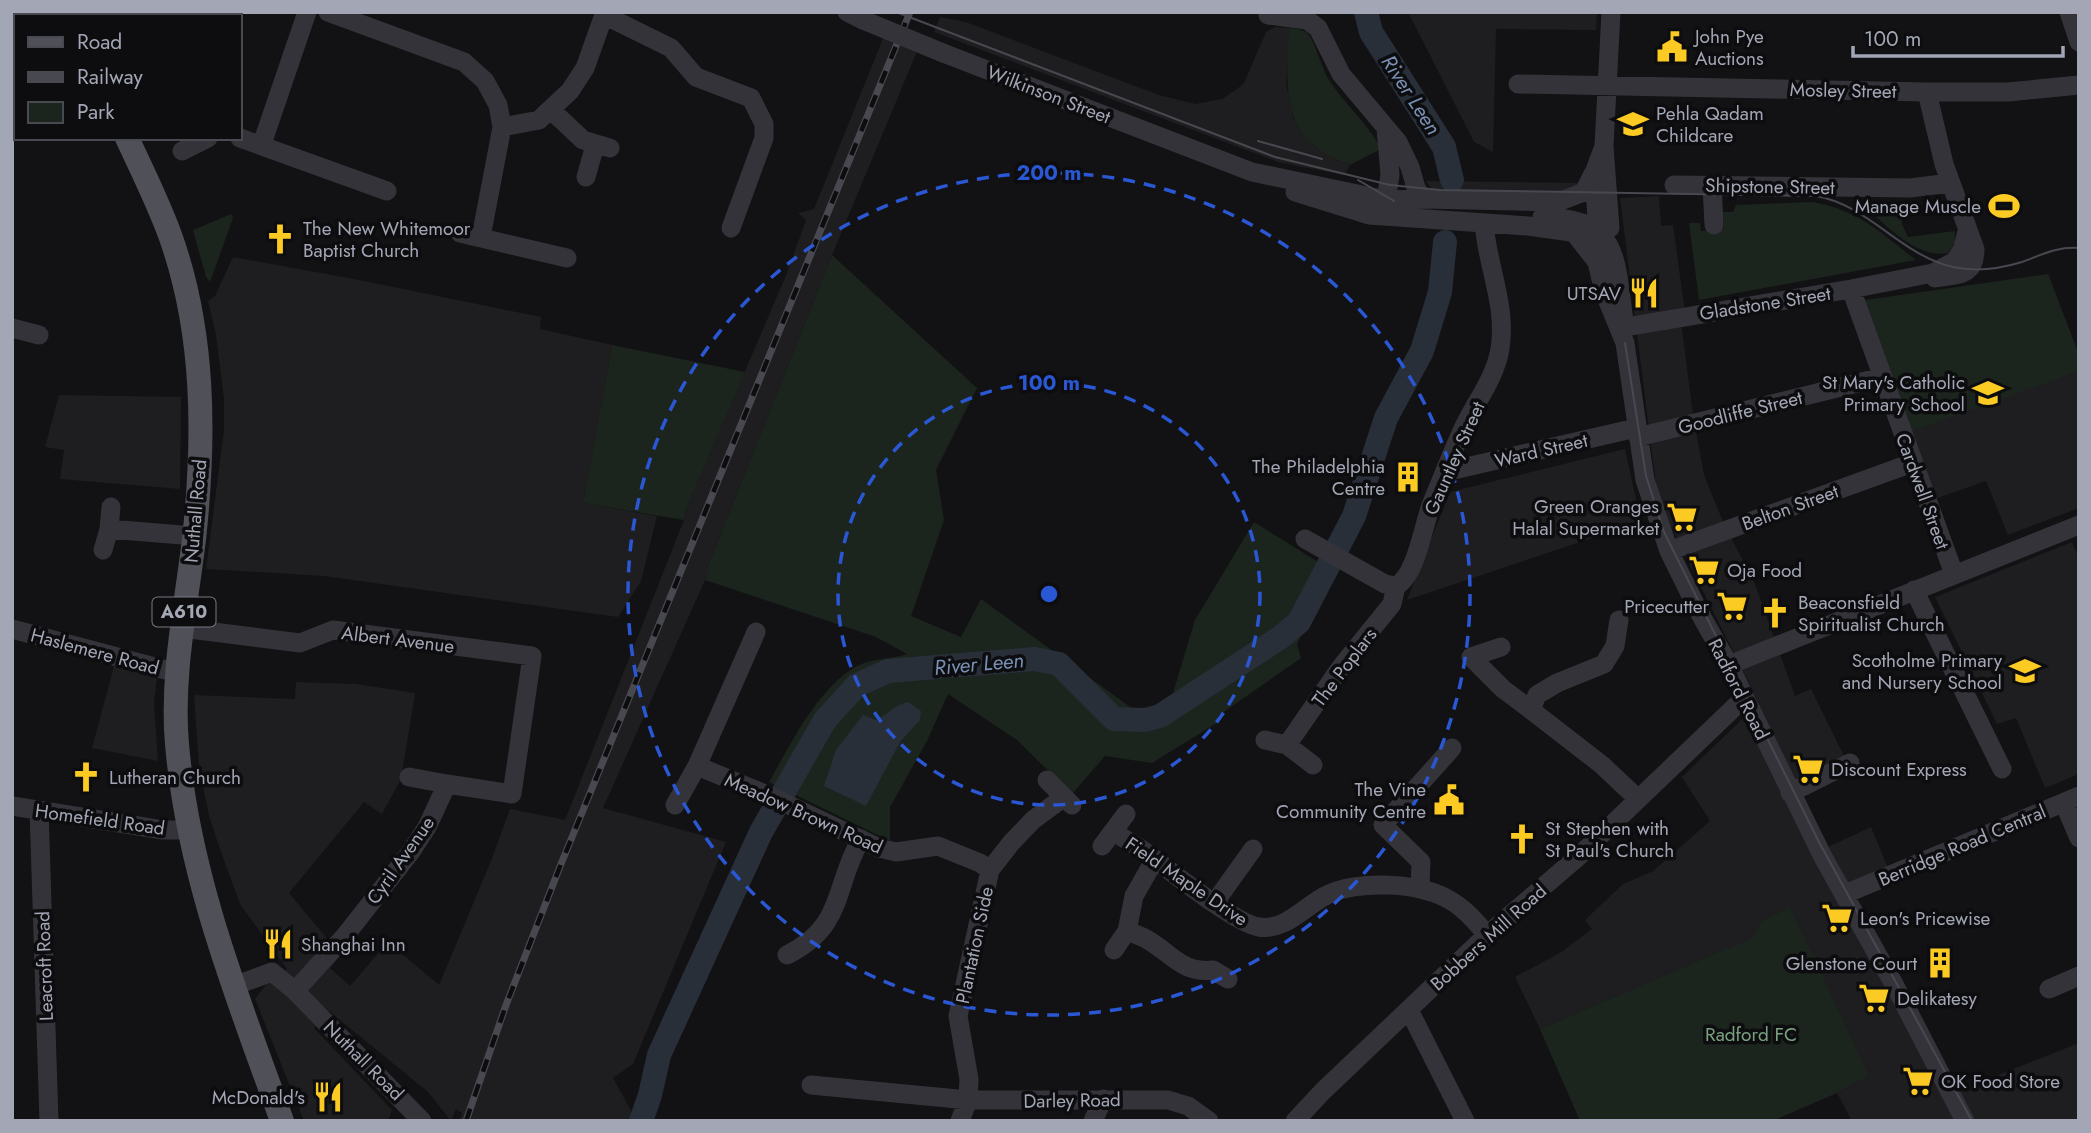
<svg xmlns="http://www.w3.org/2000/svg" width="2091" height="1133" viewBox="0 0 2091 1133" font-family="Jost,sans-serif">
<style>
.built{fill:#1e1e21}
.green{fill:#1c241e}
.water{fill:#282f38}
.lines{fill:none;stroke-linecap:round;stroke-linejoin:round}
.river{stroke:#282f38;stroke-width:24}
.minor{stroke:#333339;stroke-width:19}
.major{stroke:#4f5058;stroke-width:24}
.highway{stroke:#5f616a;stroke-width:28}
.tram{stroke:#484950;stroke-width:2}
.rail-casing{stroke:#484950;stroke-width:7}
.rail{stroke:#0d0d0f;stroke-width:4.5;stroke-dasharray:13;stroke-linecap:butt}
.minor-bridge{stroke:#333339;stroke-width:19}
.ring{fill:none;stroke:#2a57d4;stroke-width:3.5;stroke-dasharray:12 9}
.labels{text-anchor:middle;stroke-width:7;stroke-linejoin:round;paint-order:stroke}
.shield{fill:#0d0d0f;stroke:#767883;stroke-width:2}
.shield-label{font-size:18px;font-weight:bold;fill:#a3a6b5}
.poi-label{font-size:19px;fill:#a3a6b5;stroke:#0d0d0f;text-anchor:start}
.street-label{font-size:19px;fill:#a3a6b5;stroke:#0d0d0f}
.park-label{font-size:19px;fill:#79a180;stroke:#0d0d0f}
.water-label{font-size:21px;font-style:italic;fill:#7890b3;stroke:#0d0d0f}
.centre{fill:#2a57d4;stroke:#0d0d0f;stroke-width:3.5}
.ring-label{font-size:21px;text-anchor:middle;font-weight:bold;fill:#2a57d4;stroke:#0d0d0f;stroke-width:7;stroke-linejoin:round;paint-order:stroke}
</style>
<rect width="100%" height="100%" fill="#121214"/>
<path class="built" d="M1408 12H1597L1596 30 1496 29 1493 152 1474 142Z
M940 17 966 22 1159 95 1195 104 1222 99 1237 89 1244 83 1266 32 1275 27 1290 28 1286 83 1293 117 1306 137 1315 147 1338 161 1350 165 1344 175 1278 162 934 32Z
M884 36 918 49 832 255 708 566 705 580 603 808 726 842 633 1064 613 1078 634 1116 632 1121H459L462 1113 456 1109 451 1121 428 1092 329 1011 314 1028 392 1110 388 1121H304L255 999 264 987 287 969 240 904 221 852 209 816 199 766 194 695 295 699 296 682 356 684 415 693 401 779 382 814 364 802 289 893 341 955 330 968 350 986 388 942 439 985 491 861 510 809 565 820 684 520V514L787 273 806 220 798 213 814 209Z
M1426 181 1585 183 1574 194 1434 193Z
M1659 196 1661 226 1673 225 1684 305 1682 329 1693 415 1704 475 1724 524 1755 584 1795 696 1811 689 1845 758 1784 788 1817 852 1871 827 1888 868 1836 891 1945 1096 2079 1043V1121H1852L1837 1093 1869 1076 1849 1037 1761 922 1755 937 1540 1029 1515 977 1563 951 1592 929 1585 920 1623 884 1653 871 1710 821 1682 777 1759 703 1664 513 1656 485 1620 198Z
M233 257 354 279 541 317 540 329 612 345 583 503 657 516 641 581 618 617 324 576 206 569 224 430V399L216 335 208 301 215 296Z
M2048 274 2079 355V508L2008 535 1986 481 1935 499 1910 432Z
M59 395 181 397 180 489 60 479 64 450 45 447Z
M1625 449 1637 504 1643 521 1407 600 1450 492Z
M2072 542 2079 559V774L2045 788 2016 718 1997 724 1935 597Z
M114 666 157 676 154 703 158 761 92 748Z"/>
<path class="green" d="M1289 28C1297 29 1304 29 1309 35 1315 43 1322 68 1329 80 1345 105 1368 123 1381 149L1350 165C1279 141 1286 90 1289 28Z
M1812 202C1859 210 1880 232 1916 260L1699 300 1689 223H1700L1701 231 1724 229 1723 212H1733L1736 205Z
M1860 203H1903L1902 224 1908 237 1955 231V242L1948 253C1914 259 1884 222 1860 203Z
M231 214 233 218 210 282 206 277 193 230Z
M832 255 977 388 936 470 944 520 911 616 961 637 981 599 1137 712 1170 703 1195 620 1254 522 1334 572 1297 644 1301 658 1218 716 1220 721 1152 763 1105 756 1072 794 1017 740 948 694 927 741 890 807V841L769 782C791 744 821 680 864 663 877 658 894 659 907 654L876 637 705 580 708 566Z
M2048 274 2079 355V371L1910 432 1865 300Z
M612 345 745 372 684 514V520L583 503Z
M1790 907 1869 1076 1837 1093 1772 1121H1580L1540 1029 1754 937 1761 922Z"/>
<path class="water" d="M908 702 921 711 920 720 900 742 866 806 824 786 836 750 863 715 876 720C888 715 895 704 908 702Z"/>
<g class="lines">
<path class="river" d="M1366 12 1371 32 1444 147 1452 180
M641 1121 650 1095 659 1055 761 832 825 720 857 685 888 671 1035 659 1059 664 1114 719 1145 720 1160 716 1281 637 1299 622 1354 516 1386 418 1422 351 1440 292 1445 242"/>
<path class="minor" d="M328 12 464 62 485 81 498 105 502 127 481 237
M847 12 863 20
M2069 12 2079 42
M604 15 671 48 696 77 751 98 764 124V138L731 228
M1268 15 1307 20 1318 28 1341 74 1398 142 1410 167 1416 188 1423 199
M943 53 1252 172 1386 200 1423 199 1558 202 1584 192 1593 174
M1518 84 1927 92H2008L2079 85
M1927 92 1944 164 1975 249C1975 277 1958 274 1935 278
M551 110 583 140 610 148
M502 127 539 120 570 91 585 68 605 12
M1386 129 1390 175 1386 200 1390 211
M240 138 387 191
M262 144 307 12
M1604 146 1594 173 1599 250 1597 262 1604 292 1625 343 1645 480 1669 551 1699 612 1729 665 1823 857 1895 986 1965 1121
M182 151 208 138
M586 177 595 145
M1674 185 1910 188 1950 183
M1712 185 1714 225
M1295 192 1369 215 1528 226 1571 232 1575 234 1597 262
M1542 217C1620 218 1615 258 1624 321
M1610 228 1604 146 1611 12
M460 233 567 258
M1851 289 1954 574
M12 328 39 335
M1620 328 1851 289 1933 273 1955 261 1963 248 1967 231
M1638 437 1882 377
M1445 472 1636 428
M111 507 109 529 194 536
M1305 539 1385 584 1396 586C1416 576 1423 527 1431 505 1441 481 1451 455 1462 431 1474 404 1495 379 1500 349 1507 305 1487 266 1484 223
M103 550 109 529
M1669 551 1912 463
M1914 590 2002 769
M1619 620 1615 646 1604 664 1557 683 1537 695 1531 710 1602 765 1638 799
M182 628 300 643 333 630 532 656 512 794 447 784 427 827 410 853 344 937 295 991
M12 629 177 673
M1501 647 1471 657 1503 689 1531 710
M1729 665 2079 525
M1265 740 1287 745 1313 765
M1287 745 1341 667 1392 604 1396 586
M697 766 770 796 879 848 896 852 938 846 980 863 990 870
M409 777 447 784
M1047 780 1072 805
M1790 793 1850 763
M2064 803 2079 838
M675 805 697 766 756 632
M12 806 163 830H188
M39 810 49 1121
M1114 831C1123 839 1134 844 1144 851 1167 868 1235 924 1259 927 1285 931 1304 907 1325 896 1356 879 1424 882 1453 902 1466 910 1477 923 1487 935
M1102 846 1126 814
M1420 888 1421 862 1383 825 1452 748
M1845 894 2079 796
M1215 902 1253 849
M1127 931C1134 934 1142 936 1148 940 1172 954 1183 974 1213 970L1228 979
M1114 950 1127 931 1134 896 1155 859
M787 955C846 925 833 887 861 839
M234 986 272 972 295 991 422 1121
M2049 989 2079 976
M1409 1010 1465 1121
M811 1085 968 1100H1168L1188 1106 1209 1121
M960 1121 968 1100 969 1079 958 1016 990 870 1011 843 1033 820 1064 797
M1093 1121 1103 1099
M1295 1121 1323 1091 1487 935 1579 856 1745 697"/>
<path class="major" d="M54 12 58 16
M88 12 89 16
M127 138C142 170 158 202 170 235 205 332 205 438 194 539 186 607 171 676 177 744 188 875 238 999 282 1121"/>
<path class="highway" d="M12 17 15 12"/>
<path class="tram" d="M896 12 1275 157 1390 185 1440 190 1816 196C1869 205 1900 255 1953 267 1976 272 1999 269 2022 262 2041 255 2058 246 2079 248
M1258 141 1322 159
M1358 180 1394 201
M1625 343 1646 476 1664 532 1819 842 1972 1121"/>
<g class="rail-casing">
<path id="rail" d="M466 1121 506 1005 561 864 910 12"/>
</g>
<use href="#rail" class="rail"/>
<path class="minor-bridge" d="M863 20 943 53"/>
</g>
<g class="ring">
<circle cx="1049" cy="594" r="211"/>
<circle cx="1049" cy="594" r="421"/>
</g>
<defs>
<g id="civic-bare" transform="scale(2.415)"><path d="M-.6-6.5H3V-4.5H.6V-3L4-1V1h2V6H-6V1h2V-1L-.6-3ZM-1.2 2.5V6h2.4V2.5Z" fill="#fbca23" stroke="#0d0d0f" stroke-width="2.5" paint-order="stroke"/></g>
<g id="school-bare" transform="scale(2.415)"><path d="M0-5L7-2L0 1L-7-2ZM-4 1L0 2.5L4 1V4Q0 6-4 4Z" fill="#fbca23" stroke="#0d0d0f" stroke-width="2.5" paint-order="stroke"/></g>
<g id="stadium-bare" transform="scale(2.415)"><path d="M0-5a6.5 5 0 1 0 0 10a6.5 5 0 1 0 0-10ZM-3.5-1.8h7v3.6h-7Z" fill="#fbca23" stroke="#0d0d0f" stroke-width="2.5" paint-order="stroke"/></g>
<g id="church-bare" transform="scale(2.415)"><path d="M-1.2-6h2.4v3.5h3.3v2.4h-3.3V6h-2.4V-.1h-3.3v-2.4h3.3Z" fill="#fbca23" stroke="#0d0d0f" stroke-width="2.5" paint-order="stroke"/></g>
<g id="restaurant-bare" transform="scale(2.415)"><path d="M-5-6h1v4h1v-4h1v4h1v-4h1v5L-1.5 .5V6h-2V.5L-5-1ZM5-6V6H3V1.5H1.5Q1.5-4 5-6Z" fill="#fbca23" stroke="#0d0d0f" stroke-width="2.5" paint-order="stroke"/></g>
<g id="building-bare" transform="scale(2.415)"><path d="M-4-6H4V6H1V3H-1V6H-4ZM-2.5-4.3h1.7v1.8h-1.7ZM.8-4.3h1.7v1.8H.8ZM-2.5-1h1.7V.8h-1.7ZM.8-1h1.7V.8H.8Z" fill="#fbca23" stroke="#0d0d0f" stroke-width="2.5" paint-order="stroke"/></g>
<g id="supermarket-bare" transform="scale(2.415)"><path d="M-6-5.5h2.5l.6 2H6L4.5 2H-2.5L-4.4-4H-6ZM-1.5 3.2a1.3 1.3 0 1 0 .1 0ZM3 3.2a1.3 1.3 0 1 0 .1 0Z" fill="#fbca23" stroke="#0d0d0f" stroke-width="2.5" paint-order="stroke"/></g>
</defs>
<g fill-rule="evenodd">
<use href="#civic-bare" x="1672" y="47"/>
<use href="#school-bare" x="1633" y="124"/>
<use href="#stadium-bare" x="2004" y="206"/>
<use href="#church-bare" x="280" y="239"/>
<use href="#restaurant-bare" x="1644" y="293"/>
<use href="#school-bare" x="1988" y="393"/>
<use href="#building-bare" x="1408" y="477"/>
<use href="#supermarket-bare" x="1682" y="517"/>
<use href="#supermarket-bare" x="1704" y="570"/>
<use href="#supermarket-bare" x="1732" y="606"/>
<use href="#church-bare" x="1775" y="613"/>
<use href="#school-bare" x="2025" y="671"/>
<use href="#supermarket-bare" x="1808" y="769"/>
<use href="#church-bare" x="86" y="777"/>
<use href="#civic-bare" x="1449" y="800"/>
<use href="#church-bare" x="1522" y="839"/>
<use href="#supermarket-bare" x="1837" y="918"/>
<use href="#restaurant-bare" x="278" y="944"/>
<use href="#building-bare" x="1940" y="963"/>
<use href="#supermarket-bare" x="1874" y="998"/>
<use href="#supermarket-bare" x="1918" y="1081"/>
<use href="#restaurant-bare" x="328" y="1097"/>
</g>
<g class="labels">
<rect class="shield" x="152.5" y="597.5" width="63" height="29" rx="5"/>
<g class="shield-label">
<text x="184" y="618">A610</text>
</g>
<g class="poi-label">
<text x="1695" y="43">John Pye<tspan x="1695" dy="22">Auctions</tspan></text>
<text x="1656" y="120">Pehla Qadam<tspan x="1656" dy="22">Childcare</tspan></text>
<text x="1981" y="213" text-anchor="end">Manage Muscle</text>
<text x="303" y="235">The New Whitemoor<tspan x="303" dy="22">Baptist Church</tspan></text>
<text x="1621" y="300" text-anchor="end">UTSAV</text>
<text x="1965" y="389" text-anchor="end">St Mary's Catholic<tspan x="1965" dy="22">Primary School</tspan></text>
<text x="1385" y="473" text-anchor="end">The Philadelphia<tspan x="1385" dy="22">Centre</tspan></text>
<text x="1659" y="513" text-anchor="end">Green Oranges<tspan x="1659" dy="22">Halal Supermarket</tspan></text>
<text x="1727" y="577">Oja Food</text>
<text x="1798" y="609">Beaconsfield<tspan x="1798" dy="22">Spiritualist Church</tspan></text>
<text x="1709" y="613" text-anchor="end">Pricecutter</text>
<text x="2002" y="667" text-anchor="end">Scotholme Primary<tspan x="2002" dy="22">and Nursery School</tspan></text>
<text x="1831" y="776">Discount Express</text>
<text x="109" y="784">Lutheran Church</text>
<text x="1426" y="796" text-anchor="end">The Vine<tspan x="1426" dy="22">Community Centre</tspan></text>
<text x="1545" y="835">St Stephen with<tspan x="1545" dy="22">St Paul's Church</tspan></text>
<text x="1860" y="925">Leon's Pricewise</text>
<text x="301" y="951">Shanghai Inn</text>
<text x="1917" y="970" text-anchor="end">Glenstone Court</text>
<text x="1897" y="1005">Delikatesy</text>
<text x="1941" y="1088">OK Food Store</text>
<text x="305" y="1104" text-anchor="end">McDonald's</text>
</g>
<g class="street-label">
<text transform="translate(1843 90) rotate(1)" y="7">Mosley Street</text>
<text transform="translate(1049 94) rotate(21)" y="7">Wilkinson Street</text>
<text transform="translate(1770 186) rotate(1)" y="7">Shipstone Street</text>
<text transform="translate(1765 303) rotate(-9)" y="7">Gladstone Street</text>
<text transform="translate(1740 412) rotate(-14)" y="7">Goodliffe Street</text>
<text transform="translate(1541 450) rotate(-13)" y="7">Ward Street</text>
<text transform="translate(1454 458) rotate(-66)" y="7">Gauntley Street</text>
<text transform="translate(1923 491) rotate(70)" y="7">Cardwell Street</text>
<text transform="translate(1790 507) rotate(-20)" y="7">Belton Street</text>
<text transform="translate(195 511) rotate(-85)" y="7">Nuthall Road</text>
<text transform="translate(398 639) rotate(7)" y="7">Albert Avenue</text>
<text transform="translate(95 651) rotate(15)" y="7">Haslemere Road</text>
<text transform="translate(1344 667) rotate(-53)" y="7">The Poplars</text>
<text transform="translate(1739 689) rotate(63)" y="7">Radford Road</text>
<text transform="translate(804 813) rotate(24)" y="7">Meadow Brown Road</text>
<text transform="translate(100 819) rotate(8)" y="7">Homefield Road</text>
<text transform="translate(1962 845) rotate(-23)" y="7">Berridge Road Central</text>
<text transform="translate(400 860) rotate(-55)" y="7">Cyril Avenue</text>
<text transform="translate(1187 881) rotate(34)" y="7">Field Maple Drive</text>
<text transform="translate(1488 937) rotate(-42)" y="7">Bobbers Mill Road</text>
<text transform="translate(974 945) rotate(-78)" y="7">Plantation Side</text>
<text transform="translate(44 966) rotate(-92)" y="7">Leacroft Road</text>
<text transform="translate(364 1060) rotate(45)" y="7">Nuthall Road</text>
<text transform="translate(1072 1100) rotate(-1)" y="7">Darley Road</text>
</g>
<g class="park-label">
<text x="1751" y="1041">Radford FC</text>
</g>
<g class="water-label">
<text transform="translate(1411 95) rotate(57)" y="7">River Leen</text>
<text transform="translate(979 664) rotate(-5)" y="7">River Leen</text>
</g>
</g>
<circle cx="1049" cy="594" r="10" class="centre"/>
<g class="ring-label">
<text x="1049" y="180">200 m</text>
<text x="1049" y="390">100 m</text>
</g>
<rect width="2091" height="1133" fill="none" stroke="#a3a6b5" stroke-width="28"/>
<rect x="14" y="14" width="228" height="126" fill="#0d0d0f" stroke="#494a51" stroke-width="2"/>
<rect x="28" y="37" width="35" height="10" fill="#4f5058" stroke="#494a51" stroke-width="2"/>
<text x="77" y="49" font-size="21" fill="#a3a6b5">Road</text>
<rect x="28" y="72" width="35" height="10" fill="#484950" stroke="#494a51" stroke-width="2"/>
<text x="77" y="84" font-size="21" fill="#a3a6b5">Railway</text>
<rect x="28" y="102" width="35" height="21" fill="#1c241e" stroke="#494a51" stroke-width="2"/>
<text x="77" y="119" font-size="21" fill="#a3a6b5">Park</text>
<path d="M1853 46v10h210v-10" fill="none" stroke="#a3a6b5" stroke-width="3.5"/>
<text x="1864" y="46" font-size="21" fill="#a3a6b5" stroke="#0d0d0f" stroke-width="5" paint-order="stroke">100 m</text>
</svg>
